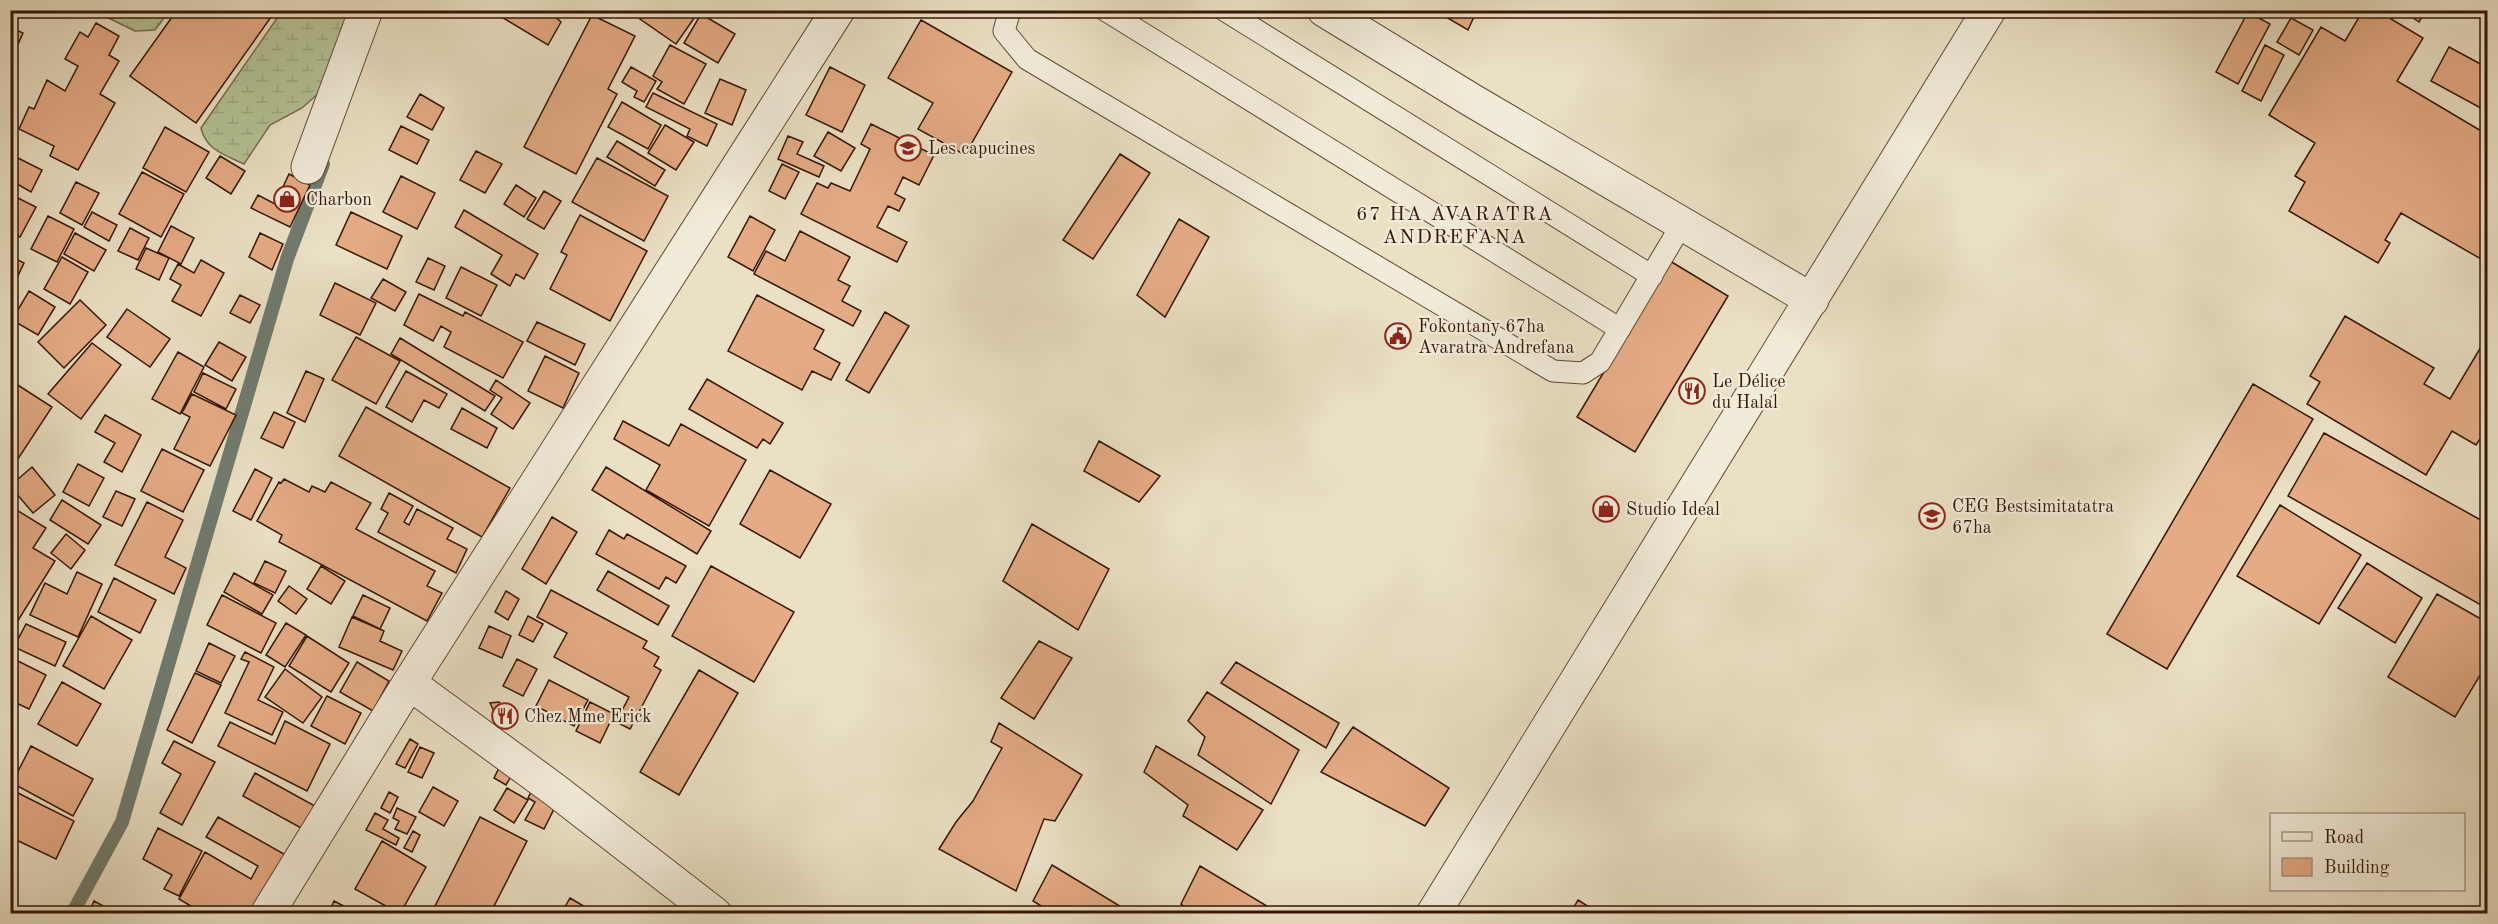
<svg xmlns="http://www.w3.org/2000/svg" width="2498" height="924" viewBox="0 0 2498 924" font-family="'Old Standard TT',serif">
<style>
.wetland{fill:url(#wetland-marsh);stroke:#746d4e;stroke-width:1.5}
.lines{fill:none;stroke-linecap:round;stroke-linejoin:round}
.stream{stroke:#707b6f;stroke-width:14}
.building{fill:#e4ab84;stroke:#351705;stroke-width:1.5}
.service-casing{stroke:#624935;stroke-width:23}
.minor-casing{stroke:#624935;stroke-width:35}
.tertiary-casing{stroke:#624935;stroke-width:35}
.service{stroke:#f1ebd9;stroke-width:21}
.minor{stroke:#f1ebd9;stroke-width:33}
.tertiary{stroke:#f1ebd9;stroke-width:33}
.labels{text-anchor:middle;stroke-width:4.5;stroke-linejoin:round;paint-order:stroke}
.poi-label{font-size:18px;fill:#351705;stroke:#f1ebd9;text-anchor:start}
.neighbourhood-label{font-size:20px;letter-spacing:1.5px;fill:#351705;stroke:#f1ebd9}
</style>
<defs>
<pattern id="wetland-marsh" width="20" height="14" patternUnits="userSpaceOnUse" patternTransform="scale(1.5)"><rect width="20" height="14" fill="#b4c396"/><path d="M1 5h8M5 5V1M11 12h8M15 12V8" fill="none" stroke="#9ba780"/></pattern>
</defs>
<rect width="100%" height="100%" fill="#eae0c4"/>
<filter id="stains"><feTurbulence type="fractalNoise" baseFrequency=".00333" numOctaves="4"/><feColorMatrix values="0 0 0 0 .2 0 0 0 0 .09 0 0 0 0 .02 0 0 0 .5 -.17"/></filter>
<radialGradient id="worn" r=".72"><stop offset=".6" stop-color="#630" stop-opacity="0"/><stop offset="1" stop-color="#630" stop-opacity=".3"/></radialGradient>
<path class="wetland" d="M94 11H169L155 30 135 31Z
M282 11H362L330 83 302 108 270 125 244 164C225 155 206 150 201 128Z"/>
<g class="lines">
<path class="stream" d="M72 914 122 822 287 259 323 164"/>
</g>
<path class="building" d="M177 10H276L196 123 130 76Z
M490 10H547L561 22 548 45Z
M646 10H693L697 14 676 44 640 19Z
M1434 10H1477L1468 30Z
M2355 10H2396L2391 19 2423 38 2397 81 2488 135V263L2401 213 2385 240 2390 243 2378 263 2289 211 2305 182 2295 176 2315 143 2269 115 2321 27 2345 41 2361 14Z
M2402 10H2426L2419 22Z
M2248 12 2270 24 2238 84 2216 72Z
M701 14 735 34 718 63 684 43Z
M592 15 635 36 608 89 617 94 576 174 524 147Z
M2291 18 2313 30 2299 55 2277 42Z
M921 20 1012 72 965 155 918 129 933 103 888 78Z
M96 23 119 36 109 55 119 61 100 94 115 103 78 170 50 156 54 146 19 129 29 107 34 109 47 80 65 91 78 66 65 59 80 32 88 37Z
M10 27 23 33 14 53 10 52Z
M670 45 706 64 684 104 657 89 662 82 653 76Z
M2265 45 2284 55 2261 101 2242 91Z
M2449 47 2488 68V112L2431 81Z
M631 67 656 81 644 102 634 97 637 91 622 82Z
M830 67 865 85 842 132 806 115Z
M720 79 746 90 732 125 705 113Z
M653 93 717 124 707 146 687 136 690 129 646 107Z
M420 94 444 108 432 130 407 117Z
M622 102 661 125 648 149 608 127Z
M871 124 934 155 919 185 903 177 895 194 905 199 899 211 888 206 877 227 907 242 897 262 801 214 817 183 828 188 831 183 850 191 870 149 861 144Z
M665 125 694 142 676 170 648 153Z
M401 126 429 140 417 164 389 150Z
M165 127 209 152 186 192 143 168Z
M828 132 855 148 841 171 814 156Z
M788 136 803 142 797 154 824 166 819 177 778 159Z
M617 141 665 170 655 186 607 157Z
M476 151 502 164 485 193 460 180Z
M10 154 42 170 31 192 10 180Z
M1120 154 1150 173 1093 259 1063 240Z
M220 156 245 171 231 194 206 178Z
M597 158 668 196 644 241 572 202Z
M782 164 799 172 785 199 769 191Z
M142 172 184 194 161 237 119 214Z
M289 174 310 185 290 227 251 208 258 195 275 204Z
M401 176 435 193 417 229 383 212Z
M76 182 99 193 82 225 60 213Z
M516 185 536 198 524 217 504 204Z
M544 191 561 201 544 229 527 219Z
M14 196 36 207 20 237 10 232V204Z
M464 210 538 254 524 279 516 274 510 286 491 274 502 255 455 227Z
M92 212 117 225 109 241 84 227Z
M351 212 402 236 387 269 336 245Z
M580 215 647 251 610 321 550 289 567 255 561 252Z
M48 216 74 229 57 262 31 249Z
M750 216 775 230 753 271 728 257Z
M1179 219 1209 237 1165 317 1137 295Z
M171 226 194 238 181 264 158 252Z
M130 228 149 238 138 260 118 251Z
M800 231 850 257 838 280 850 286 842 301 861 311 853 326 754 274 766 251 785 261Z
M75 233 106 250 94 271 64 254Z
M260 233 283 244 272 270 249 257Z
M146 248 169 258 159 280 136 269Z
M10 256 24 263 13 286 10 285Z
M62 257 88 272 70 304 44 289Z
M428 258 445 266 434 290 416 282Z
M201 260 224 273 201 316 172 301 181 285 170 279 178 264 194 273Z
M1670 261 1728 296 1635 452 1577 417Z
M461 267 497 285 481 316 446 298Z
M383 279 406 292 395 311 371 298Z
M335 283 376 303 360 335 320 315Z
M29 291 55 307 38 335 12 320Z
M419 294 463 316 465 312 523 342 503 378 444 347 451 332 441 326 433 341 404 325Z
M240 295 260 305 250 323 230 313Z
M757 295 824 330 814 349 840 363 831 380 812 371 802 390 728 351Z
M80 300 106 325 64 368 38 342Z
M127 309 170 339 150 367 107 337Z
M885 312 909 326 869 393 846 380Z
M2345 316 2434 368 2424 384 2450 399 2488 335V427L2476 445 2452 431 2426 475 2307 404 2320 382 2310 376Z
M537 322 585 344 575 365 527 341Z
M356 337 400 361 376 404 332 380Z
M400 338 495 396 485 411 391 354Z
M219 342 246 357 232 381 205 365Z
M92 343 121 365 81 419 48 394Z
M178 352 204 367 180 414 152 399Z
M545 356 579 373 563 408 528 391Z
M306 371 324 379 305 422 287 413Z
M406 371 447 394 439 408 424 400 412 422 386 407Z
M203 373 236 389 226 409 194 392Z
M707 379 783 423 770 444 763 439 757 448 689 409Z
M10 380 52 407 10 471Z
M496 380 530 403 513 429 491 414 502 398 490 390Z
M2253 384 2313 419 2167 669 2107 634Z
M192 394 236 415 210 466 174 449 190 417 182 413Z
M366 407 510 488 482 537 339 456Z
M462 408 497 428 487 448 451 429Z
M274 412 295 422 283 448 261 438Z
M105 415 141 435 122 472 104 462 115 443 95 432Z
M623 421 669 446 681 424 746 460 709 526 646 490 660 465 614 439Z
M2324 433 2488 524V609L2288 496Z
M1099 441 1160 476 1139 502 1084 471Z
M162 449 204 470 183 512 141 491Z
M78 464 104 478 89 506 63 492Z
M32 467 55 495 33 513 10 486Z
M606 467 711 531 697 554 592 490Z
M255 469 272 478 251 520 233 511Z
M770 470 831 504 800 558 740 524Z
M284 479 309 492 312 486 325 492 331 482 371 503 356 529 435 571 427 586 442 593 427 621 279 542 282 535 257 521 279 482 281 483Z
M116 491 135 499 122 526 103 517Z
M389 493 413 506 404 522 409 525 417 509 453 528 447 539 467 549 456 573 378 532 388 513 381 509Z
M62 500 101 525 88 544 50 520Z
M147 502 183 520 165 557 186 568 174 594 115 565Z
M2280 505 2361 555 2319 624 2237 576Z
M10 506 46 528 33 548 55 561 14 627 10 625V572L17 561 10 557Z
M552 517 577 532 546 584 522 569Z
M1032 524 1109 569 1078 630 1003 581Z
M609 530 624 539 627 534 686 566 676 583 666 577 659 589 596 554Z
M66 534 85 550 71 569 51 553Z
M265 561 286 571 275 593 254 583Z
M2367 563 2422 598 2395 643 2338 608Z
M321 566 345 581 331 604 307 589Z
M711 566 794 612 754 682 672 636Z
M608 571 669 606 658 625 597 590Z
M77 572 102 584 78 637 30 615 45 583 67 594Z
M234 573 273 595 262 614 224 592Z
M114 578 156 600 140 633 98 612Z
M289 586 307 599 296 614 278 601Z
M551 590 647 641 643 648 659 657 654 666 661 670 630 729 616 722 629 697 554 657 567 633 537 617Z
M506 591 519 599 508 620 495 612Z
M2437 594 2488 623V662L2455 717 2388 677Z
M222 595 276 623 261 653 207 625Z
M363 595 390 608 380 629 353 616Z
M91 616 132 640 104 689 63 666Z
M528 616 543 624 533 642 519 635Z
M352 617 384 631 380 641 402 651 393 670 339 647Z
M286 623 306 635 285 667 266 655Z
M26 624 66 642 55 666 14 647Z
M489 626 511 636 502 658 479 648Z
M307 636 349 663 331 692 289 666Z
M1039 641 1072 658 1034 719 1001 698Z
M209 643 235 656 221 683 196 671Z
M245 652 274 667 258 700 283 712 272 735 225 713 249 662 241 659Z
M10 657 46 675 29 709 10 700Z
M517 659 537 669 523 696 503 686Z
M357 662 389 681 373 711 340 692Z
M1236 662 1339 723 1326 748 1221 683Z
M285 669 322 697 303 723 265 697Z
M699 670 738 693 679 795 640 772Z
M195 673 221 685 192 743 167 730Z
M549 680 588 700 574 726 536 706Z
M62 682 101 704 77 746 38 724Z
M1207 692 1299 750 1271 804 1198 755 1205 737 1188 721Z
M327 696 361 713 345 744 311 726Z
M499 702 511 716 505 724 499 722 490 703Z
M590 702 614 714 600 743 576 731Z
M285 721 330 744 307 791 218 746 230 722 275 744Z
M999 723 1082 775 1055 821 1044 819 1016 891 939 849 956 822 973 801 1002 748 991 742Z
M1353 727 1449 788 1425 826 1321 772Z
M410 739 418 744 405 768 396 764Z
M174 741 215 762 182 825 160 813 181 774 162 763Z
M31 746 93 779 73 816 12 783Z
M1156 746 1263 810 1237 850 1183 816 1188 805 1144 772Z
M420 747 434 753 422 778 408 772Z
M502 762 515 770 506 785 494 778Z
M255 773 324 811 312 834 243 796Z
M433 787 458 801 444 826 419 812Z
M507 788 528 800 514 823 494 810Z
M10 789 74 821 56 859 10 837Z
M532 790 557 803 544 829 525 820 535 802 528 798Z
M389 792 398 797 390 813 381 808Z
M397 808 416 817 407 834 395 829 399 821 393 818Z
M375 813 388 820 383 829 399 838 396 845 366 830Z
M218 817 291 858 259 914H204L179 899 205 852 251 879 258 866 206 837Z
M480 817 527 841 490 914H431Z
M158 828 202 851 179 896 164 889 172 875 143 859Z
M413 831 420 835 412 852 404 848Z
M382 841 426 867 400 914 355 889Z
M1052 865 1133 914H1054L1033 901Z
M1200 866 1280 914H1192L1181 904Z
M570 898 597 914H561Z
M1578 900 1600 914H1570Z
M94 901 109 909 107 914H88Z
M334 901 359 914H328Z"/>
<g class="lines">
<g class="service-casing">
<path id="service" d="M1010 10 1004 31 1027 59 1553 371 1583 373 1600 362 1682 224
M1105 10 1620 329
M1224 10 1652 276"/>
</g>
<g class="minor-casing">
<path id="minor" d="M1324 10 1473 101 1812 300
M308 167 366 10
M409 683 555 790 715 914
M1433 914 1989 10"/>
</g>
<g class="tertiary-casing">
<path id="tertiary" d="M267 914 409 683 838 10"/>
</g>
<use href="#service" class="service"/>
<use href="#minor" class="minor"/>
<use href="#tertiary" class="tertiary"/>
</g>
<defs>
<g id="school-ring" transform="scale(1.35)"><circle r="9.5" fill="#f1ebd9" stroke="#8f2418" stroke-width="1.5"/><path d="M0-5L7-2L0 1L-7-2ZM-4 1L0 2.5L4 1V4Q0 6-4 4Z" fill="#8f2418"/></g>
<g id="shop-ring" transform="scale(1.35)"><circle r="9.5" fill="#f1ebd9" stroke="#8f2418" stroke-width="1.5"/><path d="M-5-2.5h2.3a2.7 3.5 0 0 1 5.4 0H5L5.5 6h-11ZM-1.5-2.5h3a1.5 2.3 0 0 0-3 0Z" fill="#8f2418"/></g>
<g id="civic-ring" transform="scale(1.35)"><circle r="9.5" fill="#f1ebd9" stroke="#8f2418" stroke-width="1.5"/><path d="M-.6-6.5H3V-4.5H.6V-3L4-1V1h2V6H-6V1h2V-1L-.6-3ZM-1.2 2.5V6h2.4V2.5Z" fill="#8f2418"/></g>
<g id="restaurant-ring" transform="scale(1.35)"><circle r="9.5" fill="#f1ebd9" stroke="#8f2418" stroke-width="1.5"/><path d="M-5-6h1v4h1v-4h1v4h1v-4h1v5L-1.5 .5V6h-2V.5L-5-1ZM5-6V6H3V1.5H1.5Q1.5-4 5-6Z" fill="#8f2418"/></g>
</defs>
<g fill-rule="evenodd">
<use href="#school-ring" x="908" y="148"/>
<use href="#shop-ring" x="287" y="199"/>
<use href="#civic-ring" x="1398" y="336"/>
<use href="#restaurant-ring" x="1692" y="391"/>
<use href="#shop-ring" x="1606" y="509"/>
<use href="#school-ring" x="1932" y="516"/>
<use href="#restaurant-ring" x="505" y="716"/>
</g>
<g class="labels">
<g class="poi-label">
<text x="928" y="154">Les capucines</text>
<text x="306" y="205">Charbon</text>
<text x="1418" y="332">Fokontany 67ha<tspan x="1418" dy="21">Avaratra Andrefana</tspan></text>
<text x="1712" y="387">Le Délice<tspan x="1712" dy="21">du Halal</tspan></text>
<text x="1952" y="512">CEG Bestsimitatatra<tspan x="1952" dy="21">67ha</tspan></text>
<text x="1626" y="515">Studio Ideal</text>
<text x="524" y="722">Chez Mme Erick</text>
</g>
<g class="neighbourhood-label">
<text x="1455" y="220">67 HA AVARATRA<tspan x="1455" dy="23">ANDREFANA</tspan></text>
</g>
</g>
<rect width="2498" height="924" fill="none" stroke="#eae0c4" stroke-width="36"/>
<rect x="12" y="12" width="2474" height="900" fill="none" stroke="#351705" stroke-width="3"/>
<rect x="18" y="18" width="2462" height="888" fill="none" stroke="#351705" stroke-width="1.5"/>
<rect x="2270" y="813" width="195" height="78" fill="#f1ebd9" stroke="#a69684" stroke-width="1.5"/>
<rect x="2282" y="832" width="30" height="9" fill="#f1ebd9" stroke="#a69684" stroke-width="1.5"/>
<text x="2324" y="843" font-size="18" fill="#351705">Road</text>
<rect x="2282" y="858" width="30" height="18" fill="#e4ab84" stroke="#a69684" stroke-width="1.5"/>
<text x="2324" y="873" font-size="18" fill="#351705">Building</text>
<rect width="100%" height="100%" filter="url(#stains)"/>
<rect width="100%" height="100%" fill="url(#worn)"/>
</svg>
